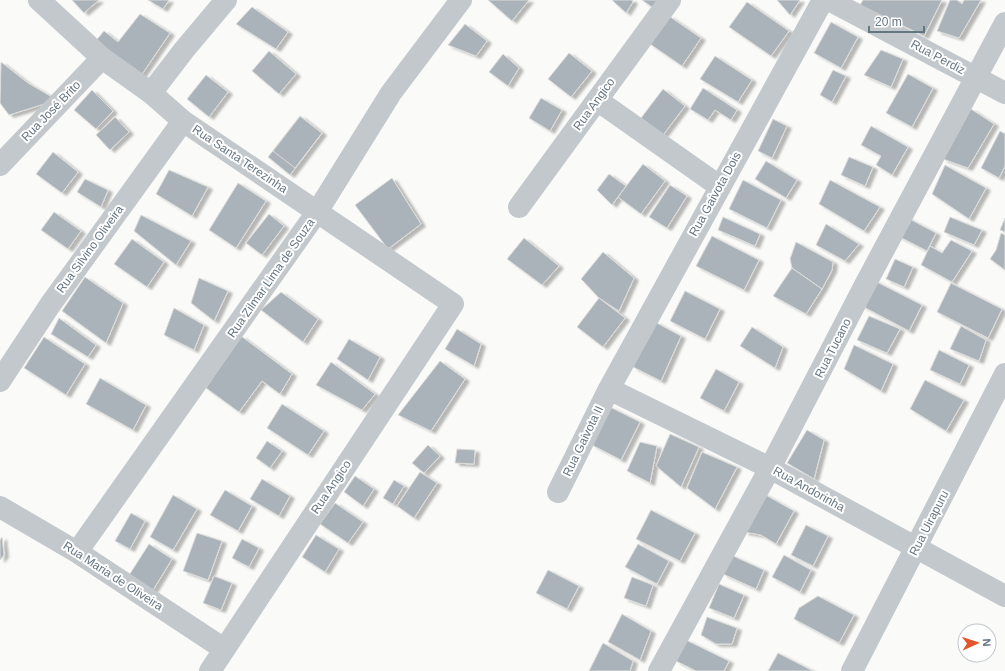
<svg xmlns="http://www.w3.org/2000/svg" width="1005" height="671" viewBox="0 0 1005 671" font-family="Arial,sans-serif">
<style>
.building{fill:#aab3b9;stroke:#dcdcda;filter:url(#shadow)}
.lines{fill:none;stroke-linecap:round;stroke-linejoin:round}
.minor{stroke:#c3c8cc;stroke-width:22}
.tertiary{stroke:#c3c8cc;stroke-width:22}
.labels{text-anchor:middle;stroke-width:4;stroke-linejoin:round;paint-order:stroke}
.street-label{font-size:12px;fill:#657683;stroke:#fff}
</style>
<defs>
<filter id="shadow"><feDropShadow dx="4.5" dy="2.5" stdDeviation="1" flood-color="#0004"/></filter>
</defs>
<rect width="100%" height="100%" fill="#fafaf8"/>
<path class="building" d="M72 0H99L84 13Z
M148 0H169L163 9Z
M488 0H529L512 21Z
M612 0H632L633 2 626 13Z
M642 0H662L656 10Z
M777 0H800L790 15Z
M863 0H942L924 36 860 5Z
M950 0H957L962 4 964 0H981L959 38 937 31Z
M747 2 789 31 771 56 729 27Z
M252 7 288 32 276 49 236 24Z
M140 14 170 33 140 77 94 43 104 31 118 42Z
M669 16 701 38 682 66 650 44Z
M831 22 858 37 841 68 814 53Z
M465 24 487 41 476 56 448 45Z
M881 50 903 59 891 87 864 75Z
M269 51 296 74 279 94 252 71Z
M569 53 592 71 571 97 548 79Z
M503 54 519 68 508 86 489 72Z
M715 56 752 80 738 102 700 79Z
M1 62 28 83 57 100 9 115 0 103Z
M833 70 846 76 832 102 820 95Z
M908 74 933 88 912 127 886 113Z
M206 75 228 92 209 117 187 99Z
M703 88 737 110 731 120 715 110 708 120 690 109Z
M663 89 685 106 663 135 641 118Z
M92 90 113 111 96 129 74 110Z
M541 98 562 110 550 131 529 118Z
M971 109 994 124 968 168 943 159Z
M300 116 322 133 290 175 268 157Z
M300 116 322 133 295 168 273 151Z
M115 117 129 132 110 150 96 135Z
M773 119 787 126 772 158 758 151Z
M871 126 908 147 892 175 876 165 881 156 861 145Z
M1000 131 1005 134V166L999 178 981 168Z
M53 152 78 172 62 193 36 174Z
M849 157 873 167 865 186 841 175Z
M766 161 797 180 786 198 755 179Z
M643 164 665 181 641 214 618 197Z
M945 165 986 188 969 219 932 194Z
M169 170 208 187 192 216 156 194Z
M609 174 626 186 612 205 597 190Z
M392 178 421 224 388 249 355 205Z
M85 179 108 190 101 207 77 192Z
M743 180 781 200 767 228 729 209Z
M830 180 880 207 864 231 819 204Z
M238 183 266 201 236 248 209 230Z
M670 185 687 196 667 228 649 217Z
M54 212 81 231 68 249 41 230Z
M269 214 284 226 262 255 246 243Z
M141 215 191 241 176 265 134 231Z
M904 216 936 233 927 251 894 234Z
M723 217 760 234 755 246 718 230Z
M950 217 982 230 974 245 944 232Z
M1005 218V232L1000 230Z
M826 224 859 244 845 261 816 245Z
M1001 233 1005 235V270L990 259 996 250Z
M712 236 759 260 744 290 696 266Z
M524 238 559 266 542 285 507 259Z
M132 239 164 262 147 287 114 264Z
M951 240 972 251 952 282 921 265 930 246 942 253Z
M796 242 833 262 832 270 822 289 792 268 790 259Z
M603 252 634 278 619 311 599 298 581 279Z
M895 259 913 267 904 287 886 279Z
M792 268 822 289 806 314 773 296Z
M85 277 123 303 106 343 62 311Z
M199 278 228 291 214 321 191 303Z
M873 280 922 305 909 331 862 306Z
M951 283 1002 309 988 338 937 312Z
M685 291 720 309 705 339 670 321Z
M281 292 318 319 303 342 261 310Z
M599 298 625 318 603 347 577 327Z
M174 308 204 325 194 350 164 335Z
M869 316 900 329 887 353 857 340Z
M59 318 96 345 88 357 51 334Z
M655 322 681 336 661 381 633 367Z
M961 326 986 340 979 361 950 349Z
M752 327 783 347 775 368 740 346Z
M457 329 481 344 474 366 445 349Z
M241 336 292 374 280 394 262 381 239 412 206 388Z
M44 337 85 364 66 395 24 368Z
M349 339 380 357 368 380 337 359Z
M854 345 893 364 881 391 844 369Z
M939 350 969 365 960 384 930 370Z
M440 361 465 379 431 431 398 415Z
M331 362 375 394 362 410 316 385Z
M716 369 739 382 724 411 700 398Z
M100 378 146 405 133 430 86 404Z
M925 380 964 400 946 431 910 409Z
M282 404 324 431 308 455 267 428Z
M610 407 640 422 621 460 592 445Z
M807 430 824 440 814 479 787 463Z
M670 434 699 447 681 487 656 466Z
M267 441 282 451 270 468 256 458Z
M640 442 657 446 650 483 627 471Z
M428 445 440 456 424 473 412 463Z
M457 449 475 450 474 464 455 463Z
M702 452 737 467 715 509 687 488Z
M420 472 437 483 414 518 397 506Z
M355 476 374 489 363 506 344 492Z
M262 479 290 496 279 516 250 499Z
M394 480 404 486 393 504 383 498Z
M225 490 252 506 238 531 210 515Z
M764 494 794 511 776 544 761 535 744 532Z
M173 495 197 509 173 550 150 537Z
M335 503 363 522 348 543 320 524Z
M651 510 695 533 680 561 636 539Z
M131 513 145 521 130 549 115 541Z
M806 525 828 536 813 566 791 555Z
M197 533 222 541 208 580 183 571Z
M316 535 339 549 325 572 302 557Z
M2 537 4 555 0 560V540Z
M242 539 259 548 249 567 232 558Z
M149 544 172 559 150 595 126 580Z
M638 544 669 561 657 584 625 567Z
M731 555 764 570 756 589 723 574Z
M784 555 811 570 800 592 772 577Z
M548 570 579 586 567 609 536 593Z
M214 576 232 583 221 610 203 603Z
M632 577 653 585 646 606 624 598Z
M719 584 744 595 734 618 709 608Z
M818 596 854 615 839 643 794 619 799 608Z
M622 614 651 631 640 660 608 642Z
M707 617 737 628 732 644H716L701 635Z
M686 640 729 661 724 671H696L676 661Z
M603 643 633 661 630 671H589Z
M778 653 813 671H768Z"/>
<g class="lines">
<path class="minor" d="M39 0 102 58 151 93 183 121 453 304 210 671
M829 0 1005 93
M151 93 184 50 226 0
M597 100 719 186
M0 165 102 58
M519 207 670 0
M0 381 50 305 183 121
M609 389 770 468 1005 596
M558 492 609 389 823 0
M0 507 77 552 224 649
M77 552 317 212 391 93 461 0
M659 671 770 468 866 283 1005 23"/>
<path class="tertiary" d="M852 671 1005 374"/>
</g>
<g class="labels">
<g class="street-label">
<text transform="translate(938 57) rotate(28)" y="4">Rua Perdiz</text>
<text transform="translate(594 104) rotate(-54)" y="4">Rua Angico</text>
<text transform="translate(51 111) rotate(-46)" y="4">Rua José Brito</text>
<text transform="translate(240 159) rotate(34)" y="4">Rua Santa Terezinha</text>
<text transform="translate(715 194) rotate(-61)" y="4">Rua Gaivota Dois</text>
<text transform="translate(90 249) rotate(-54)" y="4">Rua Silvino Oliveira</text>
<text transform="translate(271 278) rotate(-55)" y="4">Rua Zilmar Lima de Souza</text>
<text transform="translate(833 348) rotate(-63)" y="4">Rua Tucano</text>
<text transform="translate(583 441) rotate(-64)" y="4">Rua Gaivota II</text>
<text transform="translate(331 487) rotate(-56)" y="4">Rua Angico</text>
<text transform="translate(809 489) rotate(29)" y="4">Rua Andorinha</text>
<text transform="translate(929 523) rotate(-63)" y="4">Rua Uirapuru</text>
<text transform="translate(113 576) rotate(33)" y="4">Rua Maria de Oliveira</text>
</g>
</g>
<g transform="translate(977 643) rotate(87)"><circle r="19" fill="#ffffff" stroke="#c1c8cd"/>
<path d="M0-3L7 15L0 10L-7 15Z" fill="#e4572e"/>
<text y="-6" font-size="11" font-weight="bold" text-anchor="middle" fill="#657683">N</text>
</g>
<path d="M869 26v6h55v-6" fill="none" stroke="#657683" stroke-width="2"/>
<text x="875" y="26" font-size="12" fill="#657683" stroke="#ffffff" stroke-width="3" paint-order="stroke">20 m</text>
</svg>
